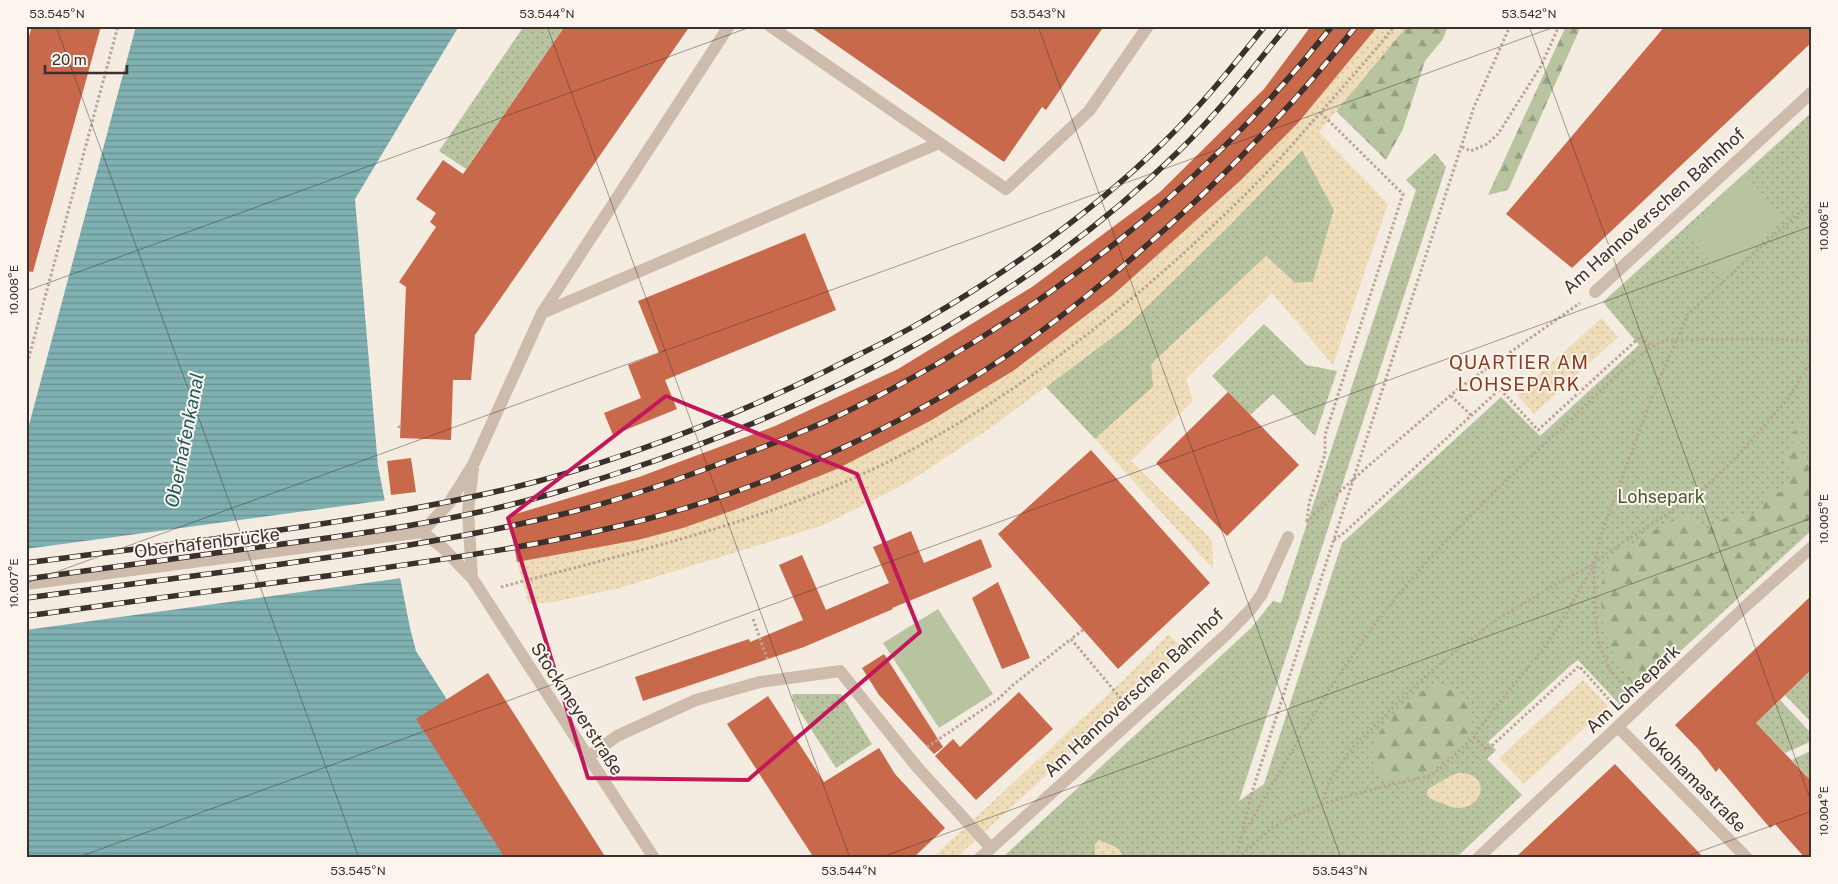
<svg xmlns="http://www.w3.org/2000/svg" width="1838" height="884" viewBox="0 0 1838 884" font-family="'Public Sans',sans-serif">
<style>
.green{fill:url(#green-dots)}
.forest{fill:url(#forest-firs)}
.sand{fill:url(#sand-dots)}
.pitch{fill:#b8c4a0}
.water{fill:url(#water-rules)}
.pier{fill:#f4ebe1}
.building{fill:#c8694b}
.lines{fill:none;stroke-linecap:round;stroke-linejoin:round}
.path{stroke:#b9a596;stroke-width:3;stroke-dasharray:2.5 2.5;stroke-linecap:butt}
.minor{stroke:#cdbbac;stroke-width:12}
.rail-casing{stroke:#3b302b;stroke-width:5.5}
.rail{stroke:#fbf5ee;stroke-width:4;stroke-dasharray:11;stroke-linecap:butt}
.marked{fill:none;stroke:#c2185b;stroke-width:4;stroke-linejoin:round}
.ticks{fill:none;stroke:#3b302b;stroke-width:1;stroke-opacity:0.45}
.labels{text-anchor:middle;stroke-width:4;stroke-linejoin:round;paint-order:stroke}
.street-label{font-size:18px;fill:#3b302b;stroke:#fbf5ee}
.park-label{font-size:18px;fill:#4a5a2e;stroke:#fbf5ee}
.neighbourhood-label{font-size:19px;letter-spacing:1px;fill:#8c3b22;stroke:#fbf5ee}
.water-label{font-size:19px;font-style:italic;fill:#1f5a5e;stroke:#fbf5ee}
.neatline{fill:none;stroke:#3b302b;stroke-width:2}
.ticks-label{font-size:12px;text-anchor:middle;fill:#3b302b}
</style>
<defs>
<pattern id="green-dots" width="8" height="8" patternUnits="userSpaceOnUse" patternTransform="scale(1.25)"><rect width="8" height="8" fill="#b8c4a0"/><path d="M2 2h.1M6 6h.1" fill="none" stroke="#97a083" stroke-width="1.8" stroke-linecap="round"/></pattern>
<pattern id="forest-firs" width="22" height="20" patternUnits="userSpaceOnUse" patternTransform="scale(1.25)"><rect width="22" height="20" fill="#b8c4a0"/><path d="M5 1l3.5 6h-7zM16 11l3.5 6h-7z" fill="#97a083"/></pattern>
<pattern id="sand-dots" width="8" height="8" patternUnits="userSpaceOnUse" patternTransform="scale(1.25)"><rect width="8" height="8" fill="#efdcb8"/><path d="M2 2h.1M6 6h.1" fill="none" stroke="#cebd9e" stroke-width="1.8" stroke-linecap="round"/></pattern>
<pattern id="water-rules" width="6" height="5" patternUnits="userSpaceOnUse" patternTransform="scale(1.25)"><rect width="6" height="5" fill="#7fb0b2"/><path d="M0 2.5h6" fill="none" stroke="#699091"/></pattern>
</defs>
<rect width="100%" height="100%" fill="#f4ebe1"/>
<path class="green" d="M524 26H565L466 169 439 151Z
M1812 112V530L1621 706 1578 660 1571 665 1488 742 1496 750 1487 759 1522 795 1456 858H1002L1251 628 1273 601 1281 603 1416 190 1406 180 1435 153 1446 167 1239 801 1264 784 1342 543 1501 397 1540 436 1639 345 1603 302Z
M1302 150 1334 210 1313 282 1295 283 1266 256 1153 387 1095 439 1046 387 1126 327 1232 223Z
M1264 324 1306 365 1337 371 1315 436 1273 394 1250 415 1212 376Z
M1812 669V723L1785 695Z
M794 694H841L872 744 836 768 793 701 792 695Z
M1780 700 1812 734V741L1785 753 1756 723Z
M1812 750V782L1792 760Z"/>
<path class="forest" d="M1407 26H1448L1443 39 1425 61 1403 129 1386 160 1336 111Z
M1566 26H1581L1508 190 1488 195Z
M1800 422 1799 435 1801 451 1812 474V524L1635 687C1612 660 1598 625 1602 589 1603 579 1604 568 1612 561 1626 545 1656 530 1675 518L1689 515 1700 530C1709 531 1716 522 1725 518 1735 515 1747 518 1755 514 1763 510 1764 502 1768 495L1772 492H1781C1799 478 1786 472 1785 457 1787 453 1791 449 1792 446 1795 436 1792 430 1800 422Z
M1436 685C1462 684 1481 709 1469 734 1461 752 1433 769 1415 775 1409 777 1403 779 1397 780 1375 781 1368 759 1375 741 1385 718 1412 693 1436 685Z"/>
<path class="sand" d="M1378 26H1407L1319 132 1388 204 1333 365 1272 293 1186 379 1193 401 1131 461 1212 540 1213 569 1095 439 1153 387 1151 364 1266 256 1295 283 1313 282 1334 210 1302 150 1232 223 1126 327 992 427 910 481 824 525 620 588 553 602 529 604 517 562 635 541 683 528 737 509 837 469 930 421 1013 371 1113 295 1240 181 1298 123Z
M1601 318 1618 337 1534 414 1517 395Z
M1169 634 1183 650 956 858H932L1126 678Z
M1583 680 1608 706 1524 784 1499 758Z
M1458 773C1497 772 1481 820 1446 805 1440 802 1434 801 1428 797L1427 794 1428 789 1450 776Z
M1099 840 1118 848 1124 858H1095V844Z"/>
<path class="pitch" d="M1746 176 1784 218 1722 274 1684 232Z
M938 609 993 694 939 728 883 643Z"/>
<path class="water" d="M136 26H459L355 199 378 466 410 628 416 651 548 858H26V436Z"/>
<path class="pier" d="M387 500 402 578 26 630V549Z"/>
<path class="building" d="M32 26H101L33 272 26 271V47Z
M565 26H690L475 335 471 380H453L451 440 400 438 406 287 399 282 436 227 430 222 436 213 416 199 443 160 463 174Z
M809 26H1104L1046 110 1042 107 1004 162Z
M1311 26H1378L1298 123 1240 181 1113 295 1013 371 930 421 837 469 737 509 683 528 638 540 517 562 509 516 639 477 775 426 898 369 1032 287 1160 192 1264 89Z
M1665 26H1812V42L1572 268 1506 214Z
M805 233 836 310 665 380 677 409 613 435 604 413 641 398 628 365 659 353 638 301Z
M1228 392 1299 465 1227 536 1156 463Z
M1091 450 1210 583 1118 669 998 534Z
M411 458 416 492 391 495 387 461Z
M911 531 924 563 981 539 992 567 892 608 893 609 804 647 643 701 635 677 749 639 750 642 803 620 779 565 802 555 826 610 889 583 873 547Z
M998 582 1030 658 1002 669 972 598Z
M1812 595V669L1756 723 1812 782V858H1805L1775 824 1770 828 1719 768 1716 772 1699 750 1675 725Z
M884 654 943 747 934 754 879 695 862 668Z
M488 673 606 858H505L416 719Z
M1019 692 1053 729 976 800 935 756 953 739 960 747Z
M768 696 824 782 879 748 895 774 945 828 913 858H814L727 724Z
M1615 764 1704 858H1515L1554 821Z"/>
<g class="lines">
<path class="path" d="M1462 147 1471 151 1487 144 1498 134 1541 66 1559 26
M26 368 118 26
M1451 396 1472 416
M399 428 400 424
M1307 521 1309 503 1325 454V435L1403 194 1320 112
M1306 522 1366 468 1458 389 1580 303
M1334 540 1345 532 1500 389 1538 430 1641 336 1651 347
M501 587C622 555 744 527 858 476 978 422 1087 340 1184 253 1214 225 1245 196 1273 166 1289 149 1304 131 1320 113 1345 84 1371 57 1394 26
M753 619 768 661
M1083 630 1071 639 1123 701
M1627 690 1610 670 1599 644 1595 613 1594 564 1602 532 1655 389 1688 314 1812 201
M1474 737 1487 750 1579 666 1613 704
M927 747 997 700 1013 685 1071 639
M1322 804 1330 780 1352 748 1423 678 1463 645 1495 621 1561 581 1594 564 1611 550 1666 515 1709 484 1739 454 1787 400 1812 360
M1244 833C1284 765 1325 691 1372 628 1428 554 1496 489 1564 426 1594 398 1629 358 1665 340L1762 339 1812 341
M1236 858 1252 792 1474 107 1510 26
M1238 858 1272 828 1294 816 1322 804 1376 788 1430 776 1441 768 1474 737 1494 709 1536 658 1556 631 1594 565"/>
<path class="minor" d="M770 26 1006 189 1089 111 1148 26
M1595 292 1812 92
M542 313 939 143
M422 532 443 548 472 578 654 858
M472 578 468 511 473 469
M26 584 422 532 449 503 473 465 542 313 729 26
M1618 727 1747 858
M588 757 617 736 696 700 760 682 840 671 917 767 991 848
M980 858 1228 633 1251 609 1262 594 1288 537
M1478 858 1748 604 1812 547"/>
<g class="rail-casing">
<path id="rail" d="M26 563C185 542 346 526 503 490 612 464 723 421 824 372 857 355 891 340 923 321 1009 271 1093 212 1164 142 1201 106 1233 66 1265 26
M26 579C106 568 187 557 267 546 361 534 456 521 547 495 570 489 593 481 615 474 818 409 1027 301 1180 150 1219 112 1253 68 1287 26
M26 598C104 588 183 577 261 567 361 553 461 539 559 515 619 501 677 480 735 458 771 444 809 430 844 413 1034 321 1201 192 1332 26
M26 616C129 602 231 588 334 575 439 560 544 546 647 519 761 489 879 437 979 374 1030 342 1078 304 1124 265 1209 193 1287 114 1356 26"/>
</g>
<use href="#rail" class="rail"/>
</g>
<path class="marked" d="M666 396 857 474 920 632 748 780 588 778 508 518Z"/>
<path class="ticks" d="M56 26 359 858M547 26 850 858M1038 26 1341 858M1529 26 1812 804M26 291 753 26M26 583 1557 26M76 858 1812 226M879 858 1812 518M1682 858 1812 811"/>
<g class="labels">
<g class="street-label">
<text transform="translate(1654 211) rotate(-42)" y="6">Am Hannoverschen Bahnhof</text>
<text transform="translate(207 543) rotate(-7)" y="6">Oberhafenbrücke</text>
<text transform="translate(1633 689) rotate(-43)" y="6">Am Lohsepark</text>
<text transform="translate(1134 693) rotate(-43)" y="6">Am Hannoverschen Bahnhof</text>
<text transform="translate(577 709) rotate(57)" y="6">Stockmeyerstraße</text>
<text transform="translate(1694 780) rotate(45)" y="6">Yokohamastraße</text>
</g>
<g class="park-label">
<text x="1661" y="503">Lohsepark</text>
</g>
<g class="neighbourhood-label">
<text x="1519" y="369">QUARTIER AM<tspan x="1519" dy="22">LOHSEPARK</tspan></text>
</g>
<g class="water-label">
<text transform="translate(184 440) rotate(-79)" y="7">Oberhafenkanal</text>
</g>
</g>
<rect width="1838" height="884" fill="none" stroke="#fbf5ee" stroke-width="55"/>
<path d="M45 65v8h82v-8" fill="none" stroke="#3b302b" stroke-width="2.5"/>
<text x="52" y="65" font-size="15" fill="#3b302b" stroke="#fbf5ee" stroke-width="4" paint-order="stroke">20 m</text>
<rect x="28" y="28" width="1782" height="828" class="neatline"/>
<g class="ticks-label">
<text x="57" y="18">53.545°N</text>
<text x="547" y="18">53.544°N</text>
<text x="1038" y="18">53.543°N</text>
<text x="1529" y="18">53.542°N</text>
<text transform="translate(1824 226) rotate(-90)" y="4">10.006°E</text>
<text transform="translate(14 290) rotate(-90)" y="4">10.008°E</text>
<text transform="translate(1824 519) rotate(-90)" y="4">10.005°E</text>
<text transform="translate(14 583) rotate(-90)" y="4">10.007°E</text>
<text transform="translate(1824 811) rotate(-90)" y="4">10.004°E</text>
<text x="358" y="875">53.545°N</text>
<text x="849" y="875">53.544°N</text>
<text x="1340" y="875">53.543°N</text>
</g>
</svg>
